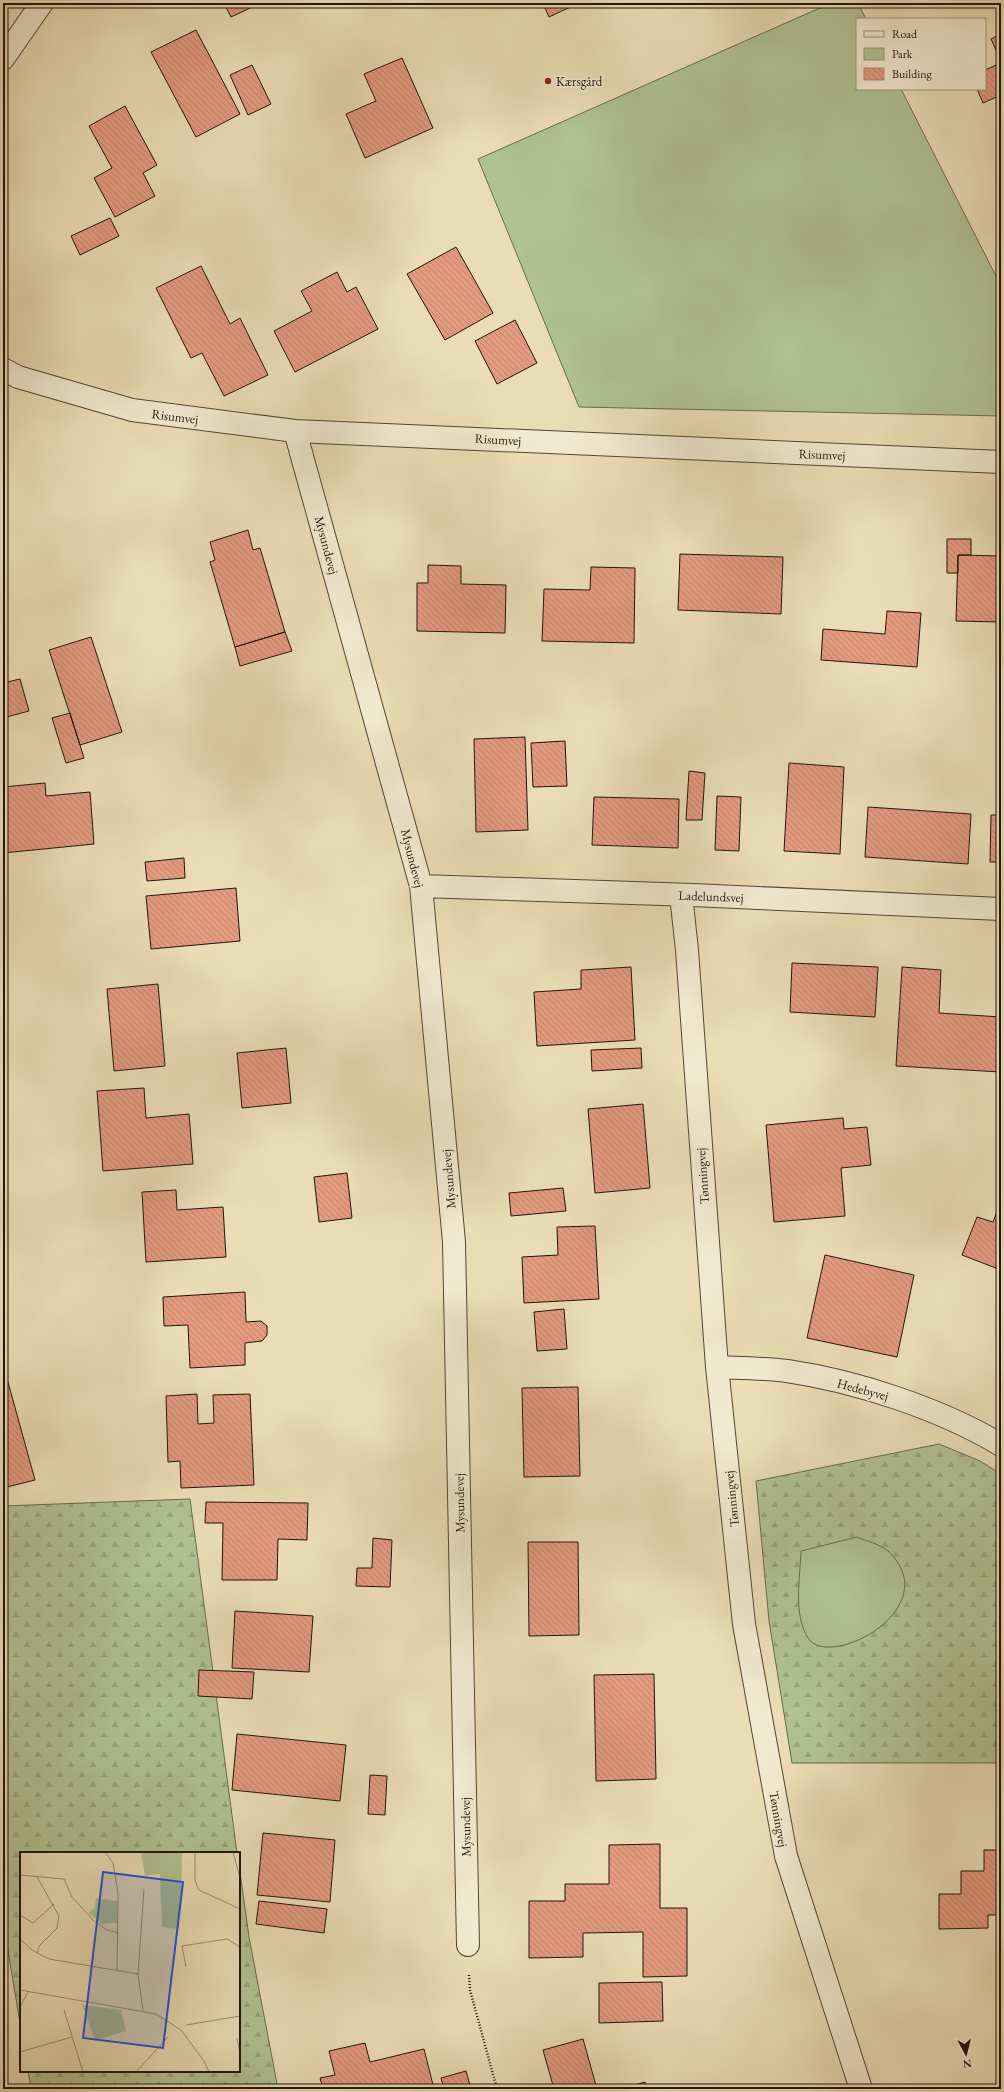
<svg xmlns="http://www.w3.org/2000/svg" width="1004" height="2092" viewBox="0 0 1004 2092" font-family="'EB Garamond',serif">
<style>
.forest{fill:url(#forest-firs);stroke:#686a4e}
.park{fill:#b0c292;stroke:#686a4e}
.building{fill:url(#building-back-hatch);stroke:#21130a}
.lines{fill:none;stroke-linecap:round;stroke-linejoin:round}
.minor-casing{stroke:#534635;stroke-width:24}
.path{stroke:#21130a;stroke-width:2.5;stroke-dasharray:1 2;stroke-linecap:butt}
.minor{stroke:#f1e9cf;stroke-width:22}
.poi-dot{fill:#8f2418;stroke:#f1e9cf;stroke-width:1.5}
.labels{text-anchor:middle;stroke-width:3.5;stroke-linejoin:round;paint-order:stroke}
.poi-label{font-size:13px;fill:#21130a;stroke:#f1e9cf;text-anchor:start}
.street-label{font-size:13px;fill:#21130a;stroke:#f1e9cf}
.inset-road{fill:none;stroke:#9a8c71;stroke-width:1}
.view{fill:#1d4ed8;fill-opacity:0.15;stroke:#1d4ed8;stroke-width:2}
.inset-edge{fill:none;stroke:#21130a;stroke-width:2}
</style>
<defs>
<pattern id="forest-firs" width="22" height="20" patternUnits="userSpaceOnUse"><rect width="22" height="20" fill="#b0c292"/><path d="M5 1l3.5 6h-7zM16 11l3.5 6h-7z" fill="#97a67d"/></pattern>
<pattern id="building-back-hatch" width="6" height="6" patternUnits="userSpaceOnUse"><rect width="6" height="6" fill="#e39a7f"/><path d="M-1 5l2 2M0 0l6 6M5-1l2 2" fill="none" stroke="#c2846c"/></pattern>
</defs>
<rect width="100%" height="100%" fill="#eaddb5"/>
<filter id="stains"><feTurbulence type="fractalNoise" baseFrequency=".005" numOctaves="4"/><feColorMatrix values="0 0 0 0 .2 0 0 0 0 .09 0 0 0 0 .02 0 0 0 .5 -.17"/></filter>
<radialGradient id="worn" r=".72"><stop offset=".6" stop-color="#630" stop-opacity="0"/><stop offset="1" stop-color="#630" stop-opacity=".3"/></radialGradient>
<path class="forest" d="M939 1444 980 1461 1001 1474V1763H792L769 1621 756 1481Z
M190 1499 237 1853H21V2029L3 1921V1506Z
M239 1865 249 1937 278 2089H31L28 2071H239Z"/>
<path class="park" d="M831 3H858L866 19H857V89H901L1001 286V416L579 407 478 159Z
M857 1537C866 1541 880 1544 888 1551 948 1608 829 1671 808 1638 793 1614 800 1579 801 1551Z"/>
<path class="building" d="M224 3H261L231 17Z
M543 3H579L549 17Z
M196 30 240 114 196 137 151 52Z
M1001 34V61L991 39Z
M402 58 433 128 365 158 346 114 376 101 364 74Z
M1001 63V95L983 103 977 89H985V70Z
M252 65 271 104 248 115 230 75Z
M125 106 157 165 143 173 155 196 115 217 94 178 112 168 89 126Z
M110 218 119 236 80 255 71 236Z
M456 247 493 313 445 340 407 274Z
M201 266 230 324 240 318 268 375 224 396 202 353 191 358 156 288Z
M337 272 347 292 356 287 378 329 295 372 274 331 312 311 301 291Z
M515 320 537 363 497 384 475 341Z
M248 530 253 550 260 548 285 632 235 647 210 562 215 560 210 542Z
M947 539H971V555H958V573H947Z
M680 554 783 557 781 614 678 610Z
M958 555 1001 556V622L956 621Z
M428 565 461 566V584L506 585 505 633 417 631V583H428Z
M591 567 635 568 634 643 542 641 544 589 590 590Z
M887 611 921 613 917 667 821 660 823 629 885 634Z
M285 632 292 651 240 666 235 647Z
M91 637 122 732 80 745 49 650Z
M20 679 29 711 3 718V683Z
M70 713 84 758 66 763 52 718Z
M525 737 528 830 476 832 474 739Z
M565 741 567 786 533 787 531 743Z
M789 763 844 767 840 854 784 851Z
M689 771 705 773 702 820H686Z
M45 783 46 796 90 792 94 844 3 853V787Z
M717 796 741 797 739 851 715 850Z
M594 797 679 799 678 848 592 845Z
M868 807 971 814 968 864 865 857Z
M991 815H1001V862H990Z
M184 858 185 878 147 881 145 862Z
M236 888 240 941 151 949 146 896Z
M792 963 878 967 875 1017 790 1012Z
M631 967 635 1040 537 1046 534 992 581 989V970Z
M902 967 941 970 939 1013 1001 1017V1072L896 1066Z
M158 984 165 1066 114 1071 107 989Z
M286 1048 291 1103 242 1108 237 1053Z
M641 1048 642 1068 592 1071 591 1050Z
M144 1088 146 1118 189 1114 193 1164 103 1171 97 1091Z
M643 1104 650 1188 595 1193 588 1109Z
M843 1118 844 1129 867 1127 871 1165 841 1168 845 1216 774 1222 766 1125Z
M347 1173 352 1218 319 1222 314 1177Z
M563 1188 566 1211 511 1216 509 1193Z
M176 1190 177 1210 223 1207 226 1257 146 1262 142 1192Z
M1001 1201V1270L962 1255 977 1217 993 1222Z
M595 1226 599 1299 524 1303 522 1257 558 1255 557 1227Z
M825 1255 914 1275 897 1357 807 1338Z
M245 1292 246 1322 261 1321 267 1326V1335L262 1341 245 1343V1365L190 1368 188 1325 164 1326 163 1297Z
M564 1309 567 1349 537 1351 534 1312Z
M3 1364 35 1480 3 1488Z
M578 1387 580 1476 524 1477 522 1388Z
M197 1394 198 1424 214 1423 213 1395 250 1394 254 1485 181 1488 180 1461 168 1462 166 1396Z
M206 1502 308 1503 307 1540 278 1539 277 1580H222L223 1523H205Z
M373 1538 392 1540 390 1587 356 1586 357 1568H372Z
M528 1542H578L579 1635 529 1636Z
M235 1611 313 1616 309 1672 232 1668Z
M199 1670 254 1672 252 1699 198 1696Z
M654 1674 656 1779 596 1781 594 1675Z
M237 1734 346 1745 340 1801 232 1790Z
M370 1775 387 1776 385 1815 368 1814Z
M263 1833 335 1840 330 1902 257 1895Z
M660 1844V1908H687V1976L643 1977V1932L583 1933V1957L529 1958V1901H565V1884H609V1845Z
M984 1850H1001V1915H988V1928L939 1929V1894H961V1871H984Z
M259 1901 327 1909 324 1933 256 1924Z
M662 1982 663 2021 599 2023V1983Z
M583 2039 597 2089H554L543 2050Z
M365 2043 370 2062 424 2049 434 2089H323L320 2078 335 2075 329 2051Z
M466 2071 471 2089H444L441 2078Z
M645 2082 647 2089H621Z"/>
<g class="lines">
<g class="minor-casing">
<path id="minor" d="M3 59 42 3
M3 369 18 377 132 410 295 431 1001 462
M295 431 421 886 454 1242 468 1945
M421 886 693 895 1001 909
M681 895 687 950 717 1367 744 1624 786 1856 861 2089
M717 1367C740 1368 764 1368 787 1371 856 1381 941 1409 1001 1445"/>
</g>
<path class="path" d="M469 1975 470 1990 497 2089"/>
<use href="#minor" class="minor"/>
</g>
<circle class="poi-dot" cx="548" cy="81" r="4"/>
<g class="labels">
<g class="poi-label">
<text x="556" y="86">Kærsgård</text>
</g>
<g class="street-label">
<text transform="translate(175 416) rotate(7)" y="5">Risumvej</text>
<text transform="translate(498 439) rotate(3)" y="5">Risumvej</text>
<text transform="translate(822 454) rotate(2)" y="5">Risumvej</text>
<text transform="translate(327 545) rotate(75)" y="5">Mysundevej</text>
<text transform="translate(413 858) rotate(76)" y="5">Mysundevej</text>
<text transform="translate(711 896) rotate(2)" y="5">Ladelundsvej</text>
<text transform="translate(702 1176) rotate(-94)" y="5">Tønningvej</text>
<text transform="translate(448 1179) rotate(-95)" y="5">Mysundevej</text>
<text transform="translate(863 1389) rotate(15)" y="5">Hedebyvej</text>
<text transform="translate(731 1499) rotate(-96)" y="5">Tønningvej</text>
<text transform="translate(459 1503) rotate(-91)" y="5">Mysundevej</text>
<text transform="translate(779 1819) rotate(80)" y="5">Tønningvej</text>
<text transform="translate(465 1827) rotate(-91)" y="5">Mysundevej</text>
</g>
</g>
<g transform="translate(20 1852)">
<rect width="220" height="220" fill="#eaddb5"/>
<path d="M121 0H162L161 53 158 77 142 75 140 22 125 24ZM76 46 97 49V71L82 72 69 61 75 55Z" fill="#b0c292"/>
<path d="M62 153 101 158 106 179 75 188Z" fill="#b0c292"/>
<path class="inset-road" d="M85 0 93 11 98 41 97 118M175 0V29L179 38 220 57M213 0 220 26M0 23 44 27 52 45 74 69 87 78 99 81M0 63 13 71 34 52M0 87 12 98 29 107 118 122M17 101 20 93 37 76 39 64 17 25M166 115 162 94 207 87 220 95M0 138 136 162 161 178 184 209 189 220M0 155 8 140M44 158 63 220M123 159 118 122 124 37M166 173 220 164M217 186 220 201M0 200 52 185M116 220 148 185"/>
<path class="view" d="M83 20 163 30 143 196 63 186Z"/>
<rect width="220" height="220" class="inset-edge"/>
</g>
<rect width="1004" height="2092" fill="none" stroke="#eaddb5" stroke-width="16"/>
<rect x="4" y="4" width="996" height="2084" fill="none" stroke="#21130a" stroke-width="2"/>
<rect x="8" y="8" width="988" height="2076" fill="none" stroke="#21130a"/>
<rect x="856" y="18" width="130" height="72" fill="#f1e9cf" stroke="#9e9380"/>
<rect x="864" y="31" width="20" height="6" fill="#f1e9cf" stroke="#9e9380"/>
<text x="892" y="38" font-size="12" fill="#21130a">Road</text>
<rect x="864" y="48" width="20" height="12" fill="#b0c292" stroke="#9e9380"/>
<text x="892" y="58" font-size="12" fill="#21130a">Park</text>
<rect x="864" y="68" width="20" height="12" fill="url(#building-back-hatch)" stroke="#9e9380"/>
<text x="892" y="78" font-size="12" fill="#21130a">Building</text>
<g transform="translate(966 2054) rotate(173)" stroke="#f1e9cf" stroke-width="3" paint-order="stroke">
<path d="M0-3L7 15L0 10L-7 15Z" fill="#21130a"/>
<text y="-6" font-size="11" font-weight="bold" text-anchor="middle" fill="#21130a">N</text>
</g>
<rect width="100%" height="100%" filter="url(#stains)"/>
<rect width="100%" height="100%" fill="url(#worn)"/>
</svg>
